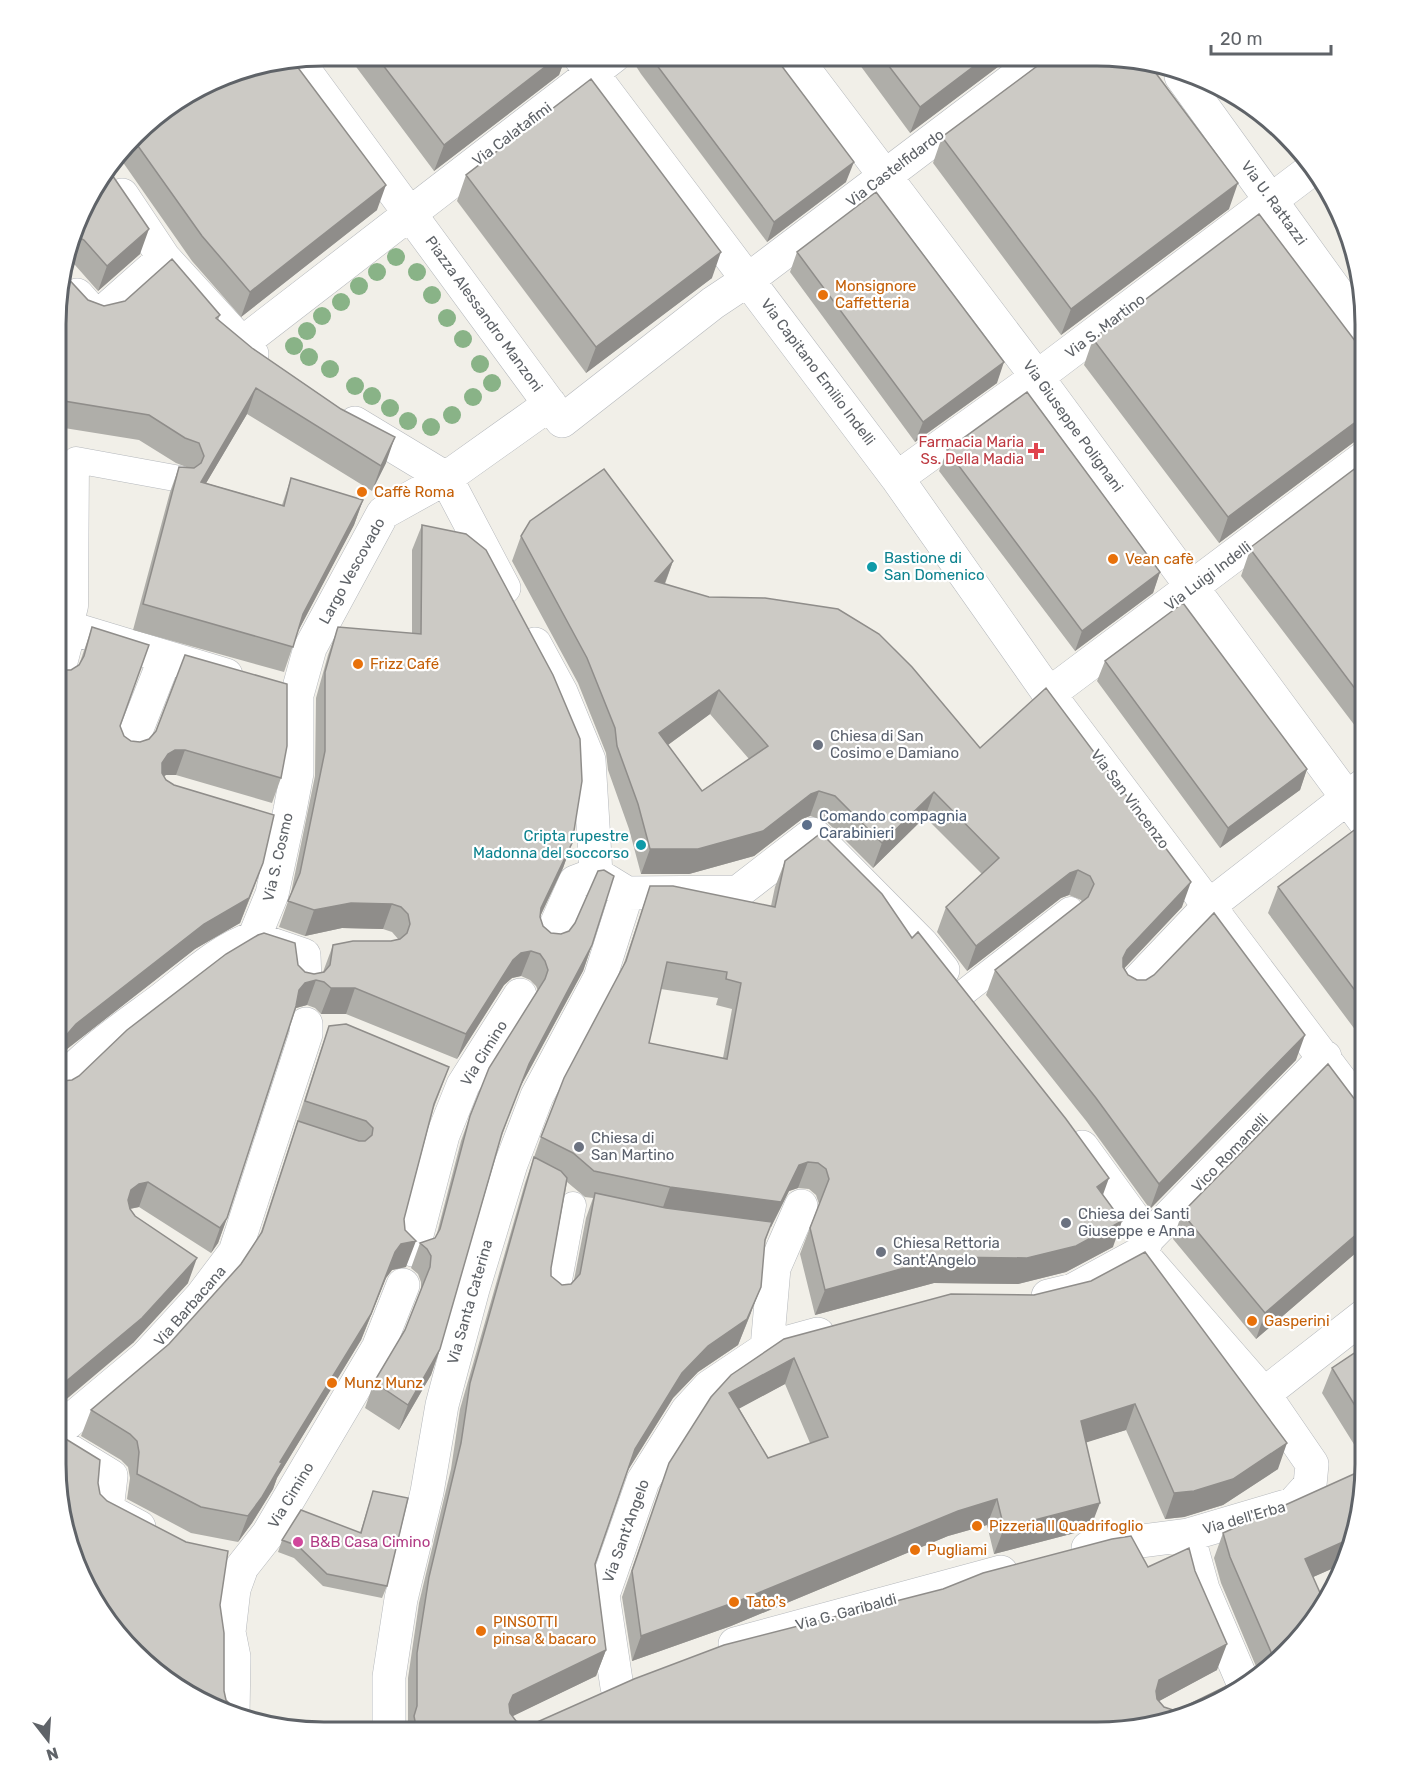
<svg xmlns="http://www.w3.org/2000/svg" width="1421" height="1788" viewBox="0 0 1421 1788" font-family="Rubik,sans-serif">
<style>
.lines{fill:none;stroke-linecap:round;stroke-linejoin:round}
.pedestrian-casing{stroke:#b5b8bc;stroke-width:27}
.minor-casing{stroke:#b5b8bc;stroke-width:34}
.pedestrian{stroke:#fff;stroke-width:26}
.minor{stroke:#fff;stroke-width:33}
.tree{fill:#89b387}
.wall{fill:#afaea9;fill-rule:evenodd}
.shaded-wall{fill:#8f8d8a}
.building{fill:#cccac5;stroke:#8f8d8a;stroke-width:1.5;fill-rule:evenodd}
.food-dot{fill:#e8710a;stroke:#fff;stroke-width:2}
.health-dot{fill:#e0444e;stroke:#fff;stroke-width:2}
.culture-dot{fill:#0f9aa8;stroke:#fff;stroke-width:2}
.worship-dot{fill:#6b7280;stroke:#fff;stroke-width:2}
.service-dot{fill:#5c6f8a;stroke:#fff;stroke-width:2}
.hotel-dot{fill:#d1479c;stroke:#fff;stroke-width:2}
.labels{text-anchor:middle;stroke-width:4.5;stroke-linejoin:round;paint-order:stroke}
.street-label{font-size:15px;fill:#5f6368;stroke:#fff}
.food-label{font-size:15px;fill:#c56008;stroke:#fff;text-anchor:start}
.health-label{font-size:15px;fill:#be3a42;stroke:#fff;text-anchor:end}
.culture-label{font-size:15px;fill:#0d838f;stroke:#fff;text-anchor:start}
.worship-label{font-size:15px;fill:#5b616d;stroke:#fff;text-anchor:start}
.service-label{font-size:15px;fill:#4e5e75;stroke:#fff;text-anchor:start}
.hotel-label{font-size:15px;fill:#b23c85;stroke:#fff;text-anchor:start}
.rim{fill:none;stroke:#5f6368;stroke-width:3}
</style>
<rect width="100%" height="100%" fill="#f1efe8"/>
<g class="lines">
<g class="pedestrian-casing">
<path id="pedestrian" d="M70 627 75 606 76 460 180 479
M962 994 1070 910
M556 1296 573 1205"/>
</g>
<g class="minor-casing">
<path id="minor" d="M579 56 897 478 1049 694 1365 1113
M795 57 1037 377 1365 822
M297 60 562 421 713 303 749 279 1041 58
M1181 76 1365 331
M122 195 164 258 252 354
M77 295 93 313 103 312 164 258
M241 344 614 56
M355 423 446 478
M446 478 504 588
M897 478 1037 377 1311 170
M57 624 226 675
M535 644 561 692 589 760 596 874
M57 677 70 627
M1049 694 1365 457
M129 749 165 658
M596 874 627 893 738 892 813 834 922 944 943 970
M549 941 575 882 596 874
M305 981 304 955 254 938 272 894 290 810 297 773V695L310 648 383 513 446 478 550 404
M1132 987 1210 905 1364 785
M56 1088C85 1053 126 1026 162 999 191 977 220 949 254 938
M1082 1147 1148 1238
M413 1250 443 1135 463 1085 520 995
M1141 1253 1148 1238 1325 1057
M1142 1254 1264 1394 1312 1464 1310 1485 1293 1504 1188 1535 1203 1589 1244 1685
M1048 1296 1073 1290 1141 1253
M767 1348 774 1268 801 1206
M1264 1394 1365 1315
M56 1441 60 1429 146 1357 201 1297 235 1252 306 1034V1024
M62 1446 111 1476 107 1510 139 1527
M1088 1548 1188 1535
M735 1644 1001 1572
M617 1687 603 1595 643 1481 687 1411 709 1387 767 1348 818 1334
M233 1716 234 1657 229 1632 234 1589 242 1567 268 1534 378 1348 403 1285
M389 1732V1677L401 1599 427 1492 442 1405 473 1289 511 1164 537 1096 600 978 627 893"/>
</g>
<use href="#pedestrian" class="pedestrian"/>
<use href="#minor" class="minor"/>
</g>
<g class="tree">
<circle cx="396" cy="257" r="9"/>
<circle cx="377" cy="272" r="9"/>
<circle cx="417" cy="272" r="9"/>
<circle cx="359" cy="286" r="9"/>
<circle cx="432" cy="295" r="9"/>
<circle cx="341" cy="302" r="9"/>
<circle cx="322" cy="316" r="9"/>
<circle cx="447" cy="318" r="9"/>
<circle cx="307" cy="331" r="9"/>
<circle cx="463" cy="339" r="9"/>
<circle cx="294" cy="346" r="9"/>
<circle cx="309" cy="357" r="9"/>
<circle cx="480" cy="364" r="9"/>
<circle cx="330" cy="369" r="9"/>
<circle cx="492" cy="383" r="9"/>
<circle cx="355" cy="386" r="9"/>
<circle cx="372" cy="396" r="9"/>
<circle cx="473" cy="397" r="9"/>
<circle cx="390" cy="408" r="9"/>
<circle cx="452" cy="415" r="9"/>
<circle cx="408" cy="421" r="9"/>
<circle cx="431" cy="427" r="9"/>
</g>
<path class="wall" d="M348 56H566L559 75 434 171Z
M631 56 775 57 846 182 767 242 641 74 632 60Z
M854 57H1011L910 133Z
M147 122 377 210 241 317 192 261 122 161 118 158Z
M1268 124 1299 157 1294 159Z
M942 137 1229 209 1061 335 933 163Z
M466 175 712 278 586 373 457 201Z
M1320 180 1330 190 1345 226 1317 189Z
M91 190 140 254 98 291 75 265 67 261Z
M797 252 997 383 915 442 790 272Z
M58 288 104 306 220 315 218 320 386 463 372 491 247 414 206 483 282 505 291 478 363 500 354 525 298 631 284 672 133 630 170 492 179 467 189 468 176 463 139 440 58 427Z
M1093 339 1365 354V439L1363 438 1354 442 1219 543 1084 365Z
M947 450 1160 572 1153 593 1075 651 939 471Z
M1365 461V739L1241 576 1251 547Z
M422 525 572 843 563 868 540 917 543 926 551 933 592 945 583 971 519 1089 501 1138 440 1349 431 1375 399 1430 365 1408 374 1382 405 1330 421 1289V1282L418 1274 411 1268 420 1243 435 1238 436 1237 461 1141 470 1116 538 991 536 986 530 980 521 976 512 978 504 985 457 1059 346 1014H321L315 1008 307 1005 296 1008 227 1218 218 1243 211 1253 139 1207 130 1209 188 1283 133 1343 62 1081 72 1080 298 965 305 972 314 974 323 972 333 945 391 941 399 940 392 932 383 929 342 928 305 936 279 927 291 893 315 776 316 698 328 655 337 630 412 633V550Z
M521 536 673 561 665 584 980 748 1182 907 1124 968 1128 975 1296 1060 1150 1209 1087 1122 986 995 995 970 1082 902 1081 900 1069 895 1061 898 967 971 937 932 946 907 982 874 925 817 873 868 826 821 810 816 802 819 754 856 689 874H641L629 829 608 770 606 753 578 683 512 561ZM710 714 749 759 702 791 668 745Z
M92 627 120 726 124 736 131 741 140 742 149 739 281 778 272 803 176 775H166L164 776 166 780 263 863 254 888 240 923 195 949 67 1049 56 1062 57 667 62 670H71L79 665Z
M1105 661 1307 769 1300 790 1220 848 1097 681Z
M1365 839V1043L1268 913 1278 887Z
M785 861 912 938 1102 1195 1113 1247 1066 1272 1018 1284 934 1283 815 1315 800 1254 819 1204 816 1195 809 1189 798 1188 789 1191 771 1227H770L765 1242 751 1313 738 1345 698 1372 673 1398 626 1473 595 1564 606 1650 596 1676 512 1716 516 1721 525 1725 535 1723 1148 1567 1217 1670 1159 1701 1164 1707 1173 1710 1231 1697 1114 1732H408V1678L419 1603 451 1469 460 1409 525 1183 541 1137 623 966 650 886 771 906 775 887ZM661 989 718 998 716 1005 732 1009 723 1058 649 1043ZM567 1182 585 1197 593 1198 586 1218 574 1280 571 1284 562 1285 551 1276V1268Z
M329 1026 449 1067 433 1110 404 1219 406 1267 392 1270 386 1278 361 1340 277 1478 273 1489 252 1523 238 1542 191 1533 127 1499 130 1478 128 1467 121 1460 81 1436 91 1410 169 1344 241 1264 260 1235 320 1052Z
M1365 1113V1245L1256 1339 1173 1239 1182 1213Z
M951 1294 1278 1469 1223 1505 1184 1517 1165 1519 1126 1430 1086 1442 1090 1529 994 1554 987 1525 948 1536 731 1626 632 1661 622 1597 669 1463 731 1375ZM785 1384 810 1443 768 1458 739 1408Z
M1365 1346V1462L1322 1393 1332 1368Z
M373 1491 387 1586 382 1598 323 1586 294 1558 278 1552 282 1540 360 1533Z
M1223 1533 1345 1563 1313 1577 1320 1613 1258 1671 1221 1583 1214 1558Z"/>
<path class="shaded-wall" d="M559 56H566L559 75 434 171 444 145Z
M986 57H1011L910 133 920 107Z
M854 162 846 182 767 242 774 222Z
M1238 183 1229 209 1061 335 1071 309Z
M386 185 377 210 241 317 250 292Z
M149 229 140 254 98 291 107 266Z
M721 252 712 278 586 373 596 347Z
M1004 362 997 383 915 442 923 422Z
M256 388 247 414 192 507 201 482Z
M1365 415V433L1363 438 1354 442 1219 543 1228 517Z
M395 437 386 463 372 491 381 466Z
M363 500 354 525 294 639 303 614Z
M673 561 664 585 655 581Z
M1160 572 1153 593 1075 651 1082 631Z
M719 690 710 714 650 758 659 733Z
M175 750H185L176 775H166L159 779 162 763 168 754Z
M1307 769 1300 790 1220 848 1228 828Z
M819 791 810 816 802 819 754 856 689 874H641L650 849Z
M934 792 925 817 873 868 882 843Z
M572 843 563 868 532 933 541 908Z
M263 863 240 923 195 949 67 1049 56 1062V1047L76 1024 204 924Z
M1078 870 1069 895 1061 898 967 971 976 946 1070 873Z
M1191 882 1182 907 1118 975 1123 958 1127 950Z
M351 903 392 904 383 929 342 928 305 936 314 910Z
M592 945 583 971 519 1089 529 1064Z
M531 951 521 976 512 978 504 985 457 1059 466 1034 513 960 521 953Z
M316 980 307 1005 296 1008 290 1015 299 990 305 983Z
M331 988H355L346 1014H321Z
M1305 1035 1296 1060 1150 1209 1159 1184Z
M808 1162 798 1188 789 1191 771 1227 661 1213 670 1187 799 1165Z
M1109 1178 1100 1203 1097 1187Z
M148 1182 139 1207 129 1209 122 1215 131 1190 139 1184Z
M227 1218 218 1243 211 1253 220 1228Z
M1122 1221 1113 1247 1066 1272 1018 1284 934 1283 815 1315 825 1290 944 1257Z
M1365 1227V1245L1256 1339 1265 1313Z
M416 1241 406 1267 392 1270 386 1278 361 1340 277 1478 273 1489 252 1523 238 1542 248 1516 280 1462 395 1252 401 1244Z
M197 1258 188 1283 133 1343 56 1408V1393L57 1389Z
M761 1287 738 1345 698 1372 673 1398 625 1475 635 1449 682 1373Z
M440 1349 431 1375 399 1430 408 1405Z
M794 1358 785 1384 720 1419 729 1393Z
M1135 1404 1126 1430 1072 1447 1081 1421Z
M1287 1443 1278 1469 1223 1505 1184 1517 1165 1519 1174 1493Z
M997 1499 987 1525 948 1536 731 1626 632 1661 641 1636 958 1511Z
M1100 1503 1090 1529 994 1554 1004 1528Z
M1354 1537 1351 1550 1345 1563 1295 1585 1305 1559Z
M1227 1644 1217 1670 1150 1706 1159 1680Z
M606 1650 596 1676 503 1721 513 1695Z"/>
<path class="building" d="M376 56H559L444 145Z
M650 56 775 57 854 162 774 222Z
M882 57H986L920 107Z
M1048 58H1133L1149 64 1238 183 1071 309 942 137Z
M293 61 386 185 250 292 202 236 133 139 147 122 237 70Z
M591 79 721 252 596 347 466 175Z
M108 169 149 229 107 266 84 240 76 236 91 190Z
M876 192 1004 362 923 422 797 252Z
M1259 214 1365 354V415L1228 517 1093 339Z
M172 259 220 315 216 318 252 348 341 409 395 437 381 466 256 388 201 482 284 506 291 478 363 500 303 614 293 647 143 604 179 467 194 468 201 463 204 456 199 443 185 438 149 415 58 400V288L63 273 88 300 104 306 125 301Z
M1027 392 1160 572 1082 631 947 450Z
M1365 461V702L1251 550V547Z
M604 469 673 561 655 581 709 597 765 598 838 609 879 634 912 667 980 748 1046 688 1191 882 1127 950 1123 958V967L1128 975 1137 980H1146L1154 975 1214 913 1305 1035 1159 1184 1096 1098 995 970 1088 897 1094 884 1090 876 1078 870 1070 873 976 946 946 907 999 858 934 792 882 843 835 796 819 791 811 794 763 831 698 849H650L638 804 617 746 615 728 587 658 521 536 530 521ZM719 690 768 746 702 791 659 733Z
M422 525 466 534 486 550 553 675 580 739 582 781 572 843 541 908 540 917 543 926 551 933 561 934 569 931 575 923 598 871 604 870 614 876 592 945 529 1064 502 1133 440 1349 408 1405 374 1382 405 1330 430 1267 431 1256 427 1249 420 1243 435 1238 440 1229 470 1116 489 1068 545 979 548 970 545 961 540 954 531 951 521 953 513 960 466 1034 355 988H331L324 982 316 980 305 983 299 990 296 1006 227 1218 220 1228 148 1182 139 1184 131 1190 128 1200 130 1209 135 1216 197 1258 142 1318 57 1389 56 1393V1078L62 1081 72 1080 79 1076 127 1030 226 954 258 935 264 933 295 943 298 965 305 972 314 974 324 972 330 965 333 945 353 941H391L400 939 407 933 410 924 408 914 401 907 392 904 351 903 314 910 288 901 300 873 325 751V672L337 630 338 627 421 634Z
M1183 603 1307 769 1228 828 1105 661Z
M92 627 149 645 120 726 124 736 131 741 140 742 149 739 156 731 185 655 287 684V746L281 778 185 750H175L168 754 162 763V773L166 780 174 785 274 815 263 863 249 898 204 924 76 1024 56 1047 57 667 62 670H71L79 665 84 656Z
M1357 828 1365 839V1004L1278 887Z
M821 833 882 894 912 938 918 932 1066 1119 1109 1178 1097 1187 1122 1221 1076 1246 1027 1258 944 1257 825 1290 810 1228 829 1179 826 1169 818 1163 808 1162 799 1165 781 1202 670 1187 594 1171 573 1153 541 1137 564 1078 626 961 650 886H673L775 907 785 861ZM667 962 727 972 726 979 741 983 727 1059 649 1043Z
M346 1024 449 1067 434 1104 404 1219 405 1230 416 1241 401 1244 395 1252 371 1314 280 1462 282 1463 262 1497 248 1516 201 1507 137 1474 139 1452 137 1441 130 1434 91 1410 169 1344 241 1264 262 1232 298 1121 359 1141H365L372 1135 373 1128 366 1121 305 1101 329 1026Z
M1328 1064 1365 1113V1227L1265 1313 1182 1213Z
M534 1157 561 1171 567 1178 551 1268V1276L562 1285 571 1284 580 1274 595 1193 666 1208 772 1222 765 1240 761 1287 747 1319 708 1346 682 1373 635 1449 595 1564 606 1650 513 1695 509 1704 510 1713 516 1721 525 1725 535 1723 634 1679 724 1645 943 1589 983 1573 1112 1539 1131 1536 1148 1567 1189 1548 1195 1571 1227 1644 1159 1680 1156 1691 1157 1699 1164 1707 1173 1710 1182 1708 1247 1676H1253L1231 1697 1114 1732H417L414 1716 417 1706V1653L429 1577 461 1443 470 1383Z
M1145 1252 1287 1443 1233 1479 1194 1491 1174 1493 1135 1404 1081 1421 1100 1503 1004 1528 997 1499 958 1511 741 1600 641 1636 632 1571 669 1463 711 1397 731 1375 784 1339 951 1294 1034 1295 1091 1281ZM794 1358 828 1437 768 1458 729 1393Z
M1365 1346V1422L1332 1368Z
M56 1433 100 1460 98 1483 100 1494 107 1501 186 1542 228 1551 220 1605 224 1633V1691L226 1700 233 1707 232 1716 175 1687 91 1598 65 1533 56 1465Z
M1365 1469V1481L1354 1537 1305 1559 1325 1604 1320 1613 1271 1659V1652L1230 1557 1223 1533Z
M373 1491 408 1498 387 1586 327 1574 298 1546 282 1540 301 1510 361 1533Z"/>
<g class="food-dot">
<circle cx="823" cy="295" r="6"/>
<circle cx="362" cy="492" r="6"/>
<circle cx="1113" cy="559" r="6"/>
<circle cx="358" cy="664" r="6"/>
<circle cx="1252" cy="1321" r="6"/>
<circle cx="332" cy="1383" r="6"/>
<circle cx="977" cy="1526" r="6"/>
<circle cx="915" cy="1550" r="6"/>
<circle cx="734" cy="1602" r="6"/>
<circle cx="481" cy="1631" r="6"/>
</g>
<path class="health-dot" d="M1033 442h6v6h6v6h-6v6h-6v-6h-6v-6h6z"/>
<g class="culture-dot">
<circle cx="872" cy="567" r="6"/>
<circle cx="641" cy="845" r="6"/>
</g>
<g class="worship-dot">
<circle cx="818" cy="745" r="6"/>
<circle cx="579" cy="1147" r="6"/>
<circle cx="1066" cy="1223" r="6"/>
<circle cx="881" cy="1252" r="6"/>
</g>
<circle class="service-dot" cx="807" cy="825" r="6"/>
<circle class="hotel-dot" cx="298" cy="1542" r="6"/>
<g class="labels">
<g class="street-label">
<text transform="translate(512 134) rotate(-37)" y="5">Via Calatafimi</text>
<text transform="translate(895 168) rotate(-37)" y="5">Via Castelfidardo</text>
<text transform="translate(1274 203) rotate(54)" y="5">Via U. Rattazzi</text>
<text transform="translate(484 314) rotate(54)" y="5">Piazza Alessandro Manzoni</text>
<text transform="translate(1105 326) rotate(-37)" y="5">Via S. Martino</text>
<text transform="translate(818 372) rotate(53)" y="5">Via Capitano Emilio Indelli</text>
<text transform="translate(1073 426) rotate(54)" y="5">Via Giuseppe Polignani</text>
<text transform="translate(352 571) rotate(-61)" y="5">Largo Vescovado</text>
<text transform="translate(1208 576) rotate(-37)" y="5">Via Luigi Indelli</text>
<text transform="translate(1130 799) rotate(53)" y="5">Via San Vincenzo</text>
<text transform="translate(278 857) rotate(-77)" y="5">Via S. Cosmo</text>
<text transform="translate(484 1053) rotate(-58)" y="5">Via Cimino</text>
<text transform="translate(1230 1153) rotate(-46)" y="5">Vico Romanelli</text>
<text transform="translate(470 1302) rotate(-74)" y="5">Via Santa Caterina</text>
<text transform="translate(190 1306) rotate(-49)" y="5">Via Barbacana</text>
<text transform="translate(291 1495) rotate(-59)" y="5">Via Cimino</text>
<text transform="translate(1244 1518) rotate(-16)" y="5">Via dell'Erba</text>
<text transform="translate(626 1531) rotate(-70)" y="5">Via Sant'Angelo</text>
<text transform="translate(846 1612) rotate(-15)" y="5">Via G. Garibaldi</text>
</g>
<g class="food-label">
<text x="835" y="291">Monsignore<tspan x="835" dy="17">Caffetteria</tspan></text>
<text x="374" y="497">Caffè Roma</text>
<text x="1125" y="564">Vean cafè</text>
<text x="370" y="669">Frizz Café</text>
<text x="1264" y="1326">Gasperini</text>
<text x="344" y="1388">Munz Munz</text>
<text x="989" y="1531">Pizzeria Il Quadrifoglio</text>
<text x="927" y="1555">Pugliami</text>
<text x="746" y="1607">Tato's</text>
<text x="493" y="1627">PINSOTTI<tspan x="493" dy="17">pinsa &amp; bacaro</tspan></text>
</g>
<g class="health-label">
<text x="1024" y="447">Farmacia Maria<tspan x="1024" dy="17">Ss. Della Madia</tspan></text>
</g>
<g class="culture-label">
<text x="884" y="563">Bastione di<tspan x="884" dy="17">San Domenico</tspan></text>
<text x="629" y="841" text-anchor="end">Cripta rupestre<tspan x="629" dy="17">Madonna del soccorso</tspan></text>
</g>
<g class="worship-label">
<text x="830" y="741">Chiesa di San<tspan x="830" dy="17">Cosimo e Damiano</tspan></text>
<text x="591" y="1143">Chiesa di<tspan x="591" dy="17">San Martino</tspan></text>
<text x="1078" y="1219">Chiesa dei Santi<tspan x="1078" dy="17">Giuseppe e Anna</tspan></text>
<text x="893" y="1248">Chiesa Rettoria<tspan x="893" dy="17">Sant'Angelo</tspan></text>
</g>
<g class="service-label">
<text x="819" y="821">Comando compagnia<tspan x="819" dy="17">Carabinieri</tspan></text>
</g>
<g class="hotel-label">
<text x="310" y="1547">B&amp;B Casa Cimino</text>
</g>
</g>
<path d="M0 0H1421V1788H0ZM324 66H1097A258 258 0 0 1 1355 324V1464A258 258 0 0 1 1097 1722H324A258 258 0 0 1 66 1464V324A258 258 0 0 1 324 66Z" fill="#fff" fill-rule="evenodd"/>
<path class="rim" d="M324 66H1097A258 258 0 0 1 1355 324V1464A258 258 0 0 1 1097 1722H324A258 258 0 0 1 66 1464V324A258 258 0 0 1 324 66Z"/>
<g transform="translate(48 1740) rotate(163)" stroke="#ffffff" stroke-width="4.5" paint-order="stroke">
<path d="M0-4.5L10 22L0 15L-10 22Z" fill="#5f6368"/>
<text y="-9" font-size="16" font-weight="bold" text-anchor="middle" fill="#5f6368">N</text>
</g>
<path d="M1211 45v9h120v-9" fill="none" stroke="#5f6368" stroke-width="3"/>
<text x="1220" y="45" font-size="18" fill="#5f6368" stroke="#ffffff" stroke-width="4.5" paint-order="stroke">20 m</text>
</svg>
